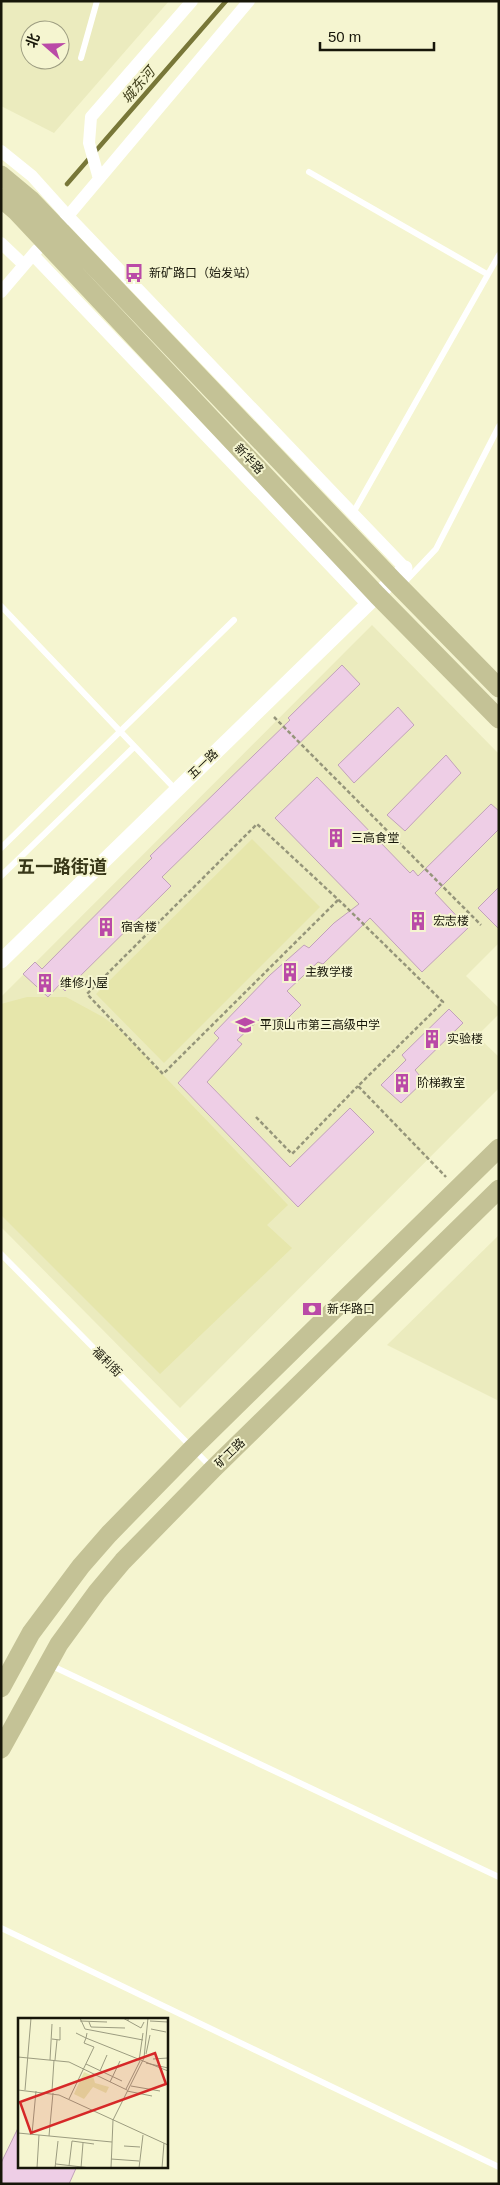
<svg xmlns="http://www.w3.org/2000/svg" width="500" height="2185" viewBox="0 0 500 2185" font-family="Helvetica,'Noto Sans SC',sans-serif">
<style>
.built{fill:#ebebbe;fill-rule:evenodd}
.green{fill:#e6e6ab}
.lines{fill:none;stroke-linecap:round;stroke-linejoin:round}
.stream{stroke:#787738;stroke-width:4.5}
.building{fill:#eecee6;stroke:#c1a2b9}
.path{stroke:#95957a;stroke-width:2.5;stroke-dasharray:4 2.5;stroke-linecap:butt}
.service{stroke:#fff;stroke-width:6}
.minor{stroke:#fff;stroke-width:12}
.tertiary{stroke:#fff;stroke-width:15}
.primary{stroke:#c4c296;stroke-width:19}
.labels{text-anchor:middle;stroke-width:4;stroke-linejoin:round;paint-order:stroke}
.poi-label{font-size:12px;fill:#171609;stroke:#f5f5d0;text-anchor:start}
.street-label{font-size:12px;fill:#171609;stroke:#f5f5d0}
.water-label{font-size:14px;font-style:italic;fill:#42411c;stroke:#f5f5d0}
.district-label{font-size:18px;font-weight:bold;fill:#383718;stroke:#f5f5d0}
.inset-road{fill:none;stroke:#9c9c80;stroke-width:1}
.view{fill:#d62828;fill-opacity:0.15;stroke:#d62828;stroke-width:2.5}
.inset-edge{fill:none;stroke:#171609;stroke-width:2.5}
</style>
<rect width="100%" height="100%" fill="#f5f5d0"/>
<path class="built" d="M1 1H169L54 133 1 106ZM30 30H60V60H30Z
M372 625 499 754V943L466 976 499 1008V1014L477 1036 499 1057V1088L180 1408 1 1227V997Z
M499 1235V1401L387 1345Z"/>
<path class="green" d="M252 839 320 907 164 1063 96 994Z
M27 997H66L103 1017 119 1029 288 1205 267 1225 292 1248 160 1374 1 1215V1004Z"/>
<g class="lines">
<path class="stream" d="M67 184 226 1"/>
</g>
<path class="building" d="M342 665 360 684 162 877 171 886 65 991 59 985 48 997 23 974 35 962 42 969 152 858 150 856 290 720 288 718Z
M398 707 414 725 354 783 338 765Z
M446 755 461 773 405 831 387 815Z
M317 777 410 873 413 870 418 876 491 804 499 811V829L435 893 468 928 422 972 370 918 323 964 318 962 287 991 301 1005 277 1029 262 1017 237 1040 242 1044 207 1082 290 1167 350 1108 374 1132 298 1207 178 1083 219 1038 214 1033 270 975 304 945 309 948 334 923 359 904 275 818Z
M499 887V929L478 908Z
M449 1009 463 1023 415 1070 424 1081 401 1103 381 1085 406 1060 402 1055Z
M19 2126V2166H77L69 2184H1V2163Z"/>
<g class="lines">
<path class="path" d="M274 717 481 925
M338 900 163 1074 87 994 257 824 344 905 443 1002 358 1086 446 1177
M256 1117 292 1154 358 1086"/>
<path class="service" d="M81 58 97 1
M309 172 487 274
M353 513 499 255
M401 586 436 549 499 426
M1 606 176 790
M1 848 234 620
M1 876 134 747
M1 1254 211 1467
M50 1665 499 1877
M1 1928 499 2167"/>
<path class="minor" d="M1 151 32 176 68 216 405 568
M99 179 89 143 91 117 192 1
M62 223 249 1
M1 243 24 265
M33 255 367 604
M1 292 37 250"/>
<path class="tertiary" d="M1 961 405 568"/>
<path class="primary" d="M1 175 31 200 393 580 499 688
M1 198 16 211 377 595 499 719
M1 1688 31 1633 81 1566 109 1534 193 1448 499 1148
M1 1749 59 1644 97 1592 123 1561 213 1469 499 1189"/>
</g>
<defs>
<g id="bus-bare" transform="scale(1.5)"><path d="M-5-6H5V4H4V6H2V4H-2V6H-4V4H-5ZM-3.5-4V0h7V-4ZM-3.5 1.2v1.5H-2V1.2ZM2 1.2v1.5H3.5V1.2Z" fill="#ba4aa7" stroke="#f5f5d0" stroke-width="2.5" paint-order="stroke"/></g>
<g id="building-bare" transform="scale(1.5)"><path d="M-4-6H4V6H1V3H-1V6H-4ZM-2.5-4.3h1.7v1.8h-1.7ZM.8-4.3h1.7v1.8H.8ZM-2.5-1h1.7V.8h-1.7ZM.8-1h1.7V.8H.8Z" fill="#ba4aa7" stroke="#f5f5d0" stroke-width="2.5" paint-order="stroke"/></g>
<g id="school-bare" transform="scale(1.5)"><path d="M0-5L7-2L0 1L-7-2ZM-4 1L0 2.5L4 1V4Q0 6-4 4Z" fill="#ba4aa7" stroke="#f5f5d0" stroke-width="2.5" paint-order="stroke"/></g>
<g id="bank-bare" transform="scale(1.5)"><path d="M-6-4H6V4H-6ZM0-2.3a2.3 2.3 0 1 0 0 4.6a2.3 2.3 0 1 0 0-4.6Z" fill="#ba4aa7" stroke="#f5f5d0" stroke-width="2.5" paint-order="stroke"/></g>
</defs>
<g fill-rule="evenodd">
<use href="#bus-bare" x="134" y="273"/>
<use href="#building-bare" x="336" y="838"/>
<use href="#building-bare" x="418" y="921"/>
<use href="#building-bare" x="106" y="927"/>
<use href="#building-bare" x="290" y="972"/>
<use href="#building-bare" x="45" y="983"/>
<use href="#school-bare" x="245" y="1025"/>
<use href="#building-bare" x="432" y="1039"/>
<use href="#building-bare" x="402" y="1083"/>
<use href="#bank-bare" x="312" y="1309"/>
</g>
<g class="labels">
<g class="poi-label">
<text x="149" y="277">新矿路口（始发站）</text>
<text x="351" y="842">三高食堂</text>
<text x="433" y="925">宏志楼</text>
<text x="121" y="931">宿舍楼</text>
<text x="305" y="976">主教学楼</text>
<text x="60" y="987">维修小屋</text>
<text x="260" y="1029">平顶山市第三高级中学</text>
<text x="447" y="1043">实验楼</text>
<text x="417" y="1087">阶梯教室</text>
<text x="327" y="1313">新华路口</text>
</g>
<g class="street-label">
<text transform="translate(249 459) rotate(47)" y="4">新华路</text>
<text transform="translate(203 764) rotate(-44)" y="4">五一路</text>
<text transform="translate(107 1362) rotate(45)" y="4">福利街</text>
<text transform="translate(230 1453) rotate(-44)" y="4">矿工路</text>
</g>
<g class="water-label">
<text transform="translate(138 85) rotate(-49)" y="5">城东河</text>
</g>
<g class="district-label">
<text x="62" y="873">五一路街道</text>
</g>
</g>
<g transform="translate(18 2018)">
<rect width="150" height="150" fill="#f5f5d0"/>
<path d="M66 54 75 58 77 65 91 69 88 75 75 69 66 81 56 76Z" fill="#e6e6ab"/>
<path class="inset-road" d="M62 0 67 11 125 22M105 0 123 10 126 4M62 3 89 4M110 3V0H124M132 3 150 4V0M71 4 73 9 107 10M133 11 148 14M69 15 68 20 150 53M34 21 42 22V9M128 36 132 17M0 39 51 44 109 72M135 41 150 40M32 42 34 6M37 42 39 22M121 43 125 15M128 45 150 50M68 46 104 63M82 53 89 37M92 64 102 43M113 68 142 73M108 71 122 43M0 72 41 77 150 127M7 72 13 0M34 73 36 42M109 73 134 78M51 81 76 29 66 25 68 20 58 15M0 115 94 124M14 116 18 73M31 118 35 75M106 128 122 129M93 141 121 143M38 146 73 150M51 148 54 123 76 126M19 150 21 117M37 150 40 123M63 150 65 125M93 150 95 102 126 40 130 0M121 150 125 117M144 150 146 125"/>
<path class="view" d="M137 35 148 66 13 115 2 84Z"/>
<rect width="150" height="150" class="inset-edge"/>
</g>
<rect width="500" height="2185" fill="none" stroke="#171609" stroke-width="5"/>
<g transform="translate(45 45) rotate(290)"><circle r="24" fill="#f5f5d0" stroke="#9c9c80"/>
<path d="M0-4L9 19L0 12L-9 19Z" fill="#ba4aa7"/>
<text y="-8" font-size="14" font-weight="bold" text-anchor="middle" fill="#171609">北</text>
</g>
<path d="M320 42v8h114v-8" fill="none" stroke="#171609" stroke-width="2.5"/>
<text x="328" y="42" font-size="15" fill="#171609" stroke="#f5f5d0" stroke-width="4" paint-order="stroke">50 m</text>
</svg>
